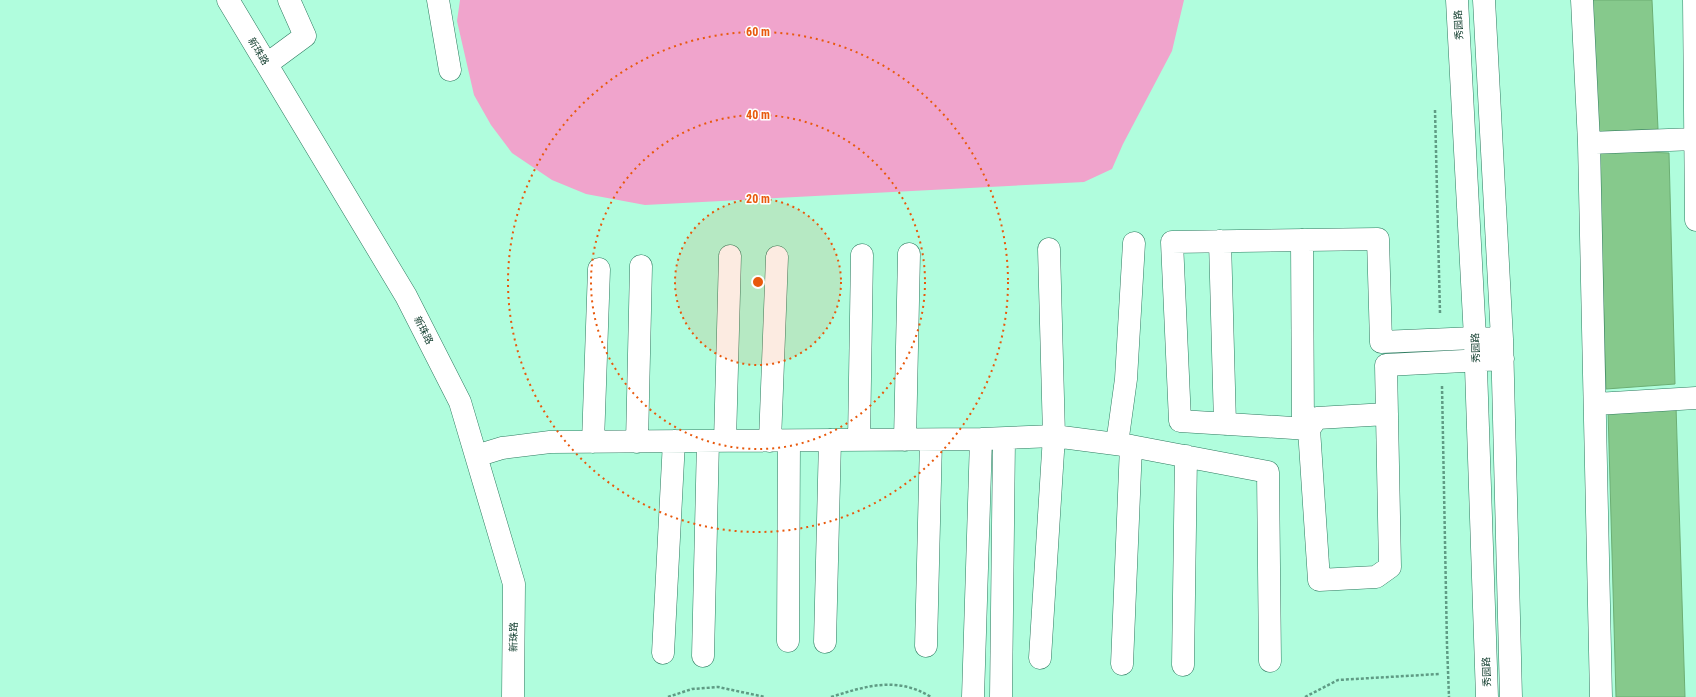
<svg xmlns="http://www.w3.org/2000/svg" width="1696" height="697" viewBox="0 0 1696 697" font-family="'Roboto Condensed','Noto Sans SC',sans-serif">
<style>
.green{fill:#f0a4cc}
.building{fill:#86c98c;stroke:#6cae73}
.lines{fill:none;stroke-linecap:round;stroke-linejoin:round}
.minor-casing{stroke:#2e7b60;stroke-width:23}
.path{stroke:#5f9b84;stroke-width:2.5;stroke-dasharray:3 2;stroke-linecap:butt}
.minor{stroke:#fff;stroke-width:22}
.ring{fill:none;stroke:#e8590c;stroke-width:2;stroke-dasharray:2 4}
.labels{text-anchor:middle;stroke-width:3;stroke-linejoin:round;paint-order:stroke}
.street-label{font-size:10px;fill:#133e2f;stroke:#fff}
.centre{fill:#e8590c;stroke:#fff;stroke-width:2}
.ring-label{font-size:12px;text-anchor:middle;font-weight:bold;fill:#e8590c;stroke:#fff;stroke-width:3;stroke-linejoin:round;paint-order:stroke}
</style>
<rect width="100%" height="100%" fill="#b0fddd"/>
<path class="green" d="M460 0H1184L1172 51 1123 144 1112 169 1084 182 645 205 586 194 552 180 512 153 491 125 474 95 457 21Z"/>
<path class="building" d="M1592 0H1652L1658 129 1594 132Z
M1599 150 1669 153 1675 384 1606 389Z
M1676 406 1685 697H1616L1608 410Z"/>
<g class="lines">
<g class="minor-casing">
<path id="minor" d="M228 0 406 296 460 402 514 584 513 697
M438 0 450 70
M1457 0 1475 338 1487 697
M1484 0 1502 339 1511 697
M1582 0 1589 143 1601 697
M1694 0 1696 220
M267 64 305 36 289 0
M1589 143 1695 139
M1302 240 1303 429
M1220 241 1225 424
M1502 339 1475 338 1381 342 1378 239 1172 242 1180 421 1309 429 1319 580 1376 577 1390 567 1386 365 1503 359
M1596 404 1696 398
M1309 429 1317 418 1387 414
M859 440 862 255
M905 440 909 254
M725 441 730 256
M770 441 777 257
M593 442 599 269
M637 442 641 266
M1117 444 1126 379 1134 243
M476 456 502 448 550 442 981 439 1054 436 1131 446 1268 472 1270 661
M788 641 789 441
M825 642 830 440
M926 646 931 440
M663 653 674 441
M703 656 708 441
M1040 658 1054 436 1049 249
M1122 664 1131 446
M1183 665 1186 456
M973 697 981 439
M1001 697 1004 439"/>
</g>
<path class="path" d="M1435 110 1440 313
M1442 386 1447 645 1449 697
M668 697 692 689 718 687 765 697
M831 697C866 686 897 676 931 697
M1305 697 1338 680 1439 674"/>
<use href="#minor" class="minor"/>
</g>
<circle cx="758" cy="282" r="83" fill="#e8590c" fill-opacity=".12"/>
<g class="ring">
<circle cx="758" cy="282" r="83"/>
<circle cx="758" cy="282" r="167"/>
<circle cx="758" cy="282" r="250"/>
</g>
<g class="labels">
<g class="street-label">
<text transform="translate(1458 25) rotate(-93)" y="4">秀园路</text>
<text transform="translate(259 51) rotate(59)" y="4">新珠路</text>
<text transform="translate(424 330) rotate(63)" y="4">新珠路</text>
<text transform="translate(1475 348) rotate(-92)" y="4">秀园路</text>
<text transform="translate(513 637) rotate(-89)" y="4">新珠路</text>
<text transform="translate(1486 672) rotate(-92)" y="4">秀园路</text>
</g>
</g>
<circle cx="758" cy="282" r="6" class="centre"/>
<g class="ring-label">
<text x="758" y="36">60 m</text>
<text x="758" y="119">40 m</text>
<text x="758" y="203">20 m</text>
</g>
</svg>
